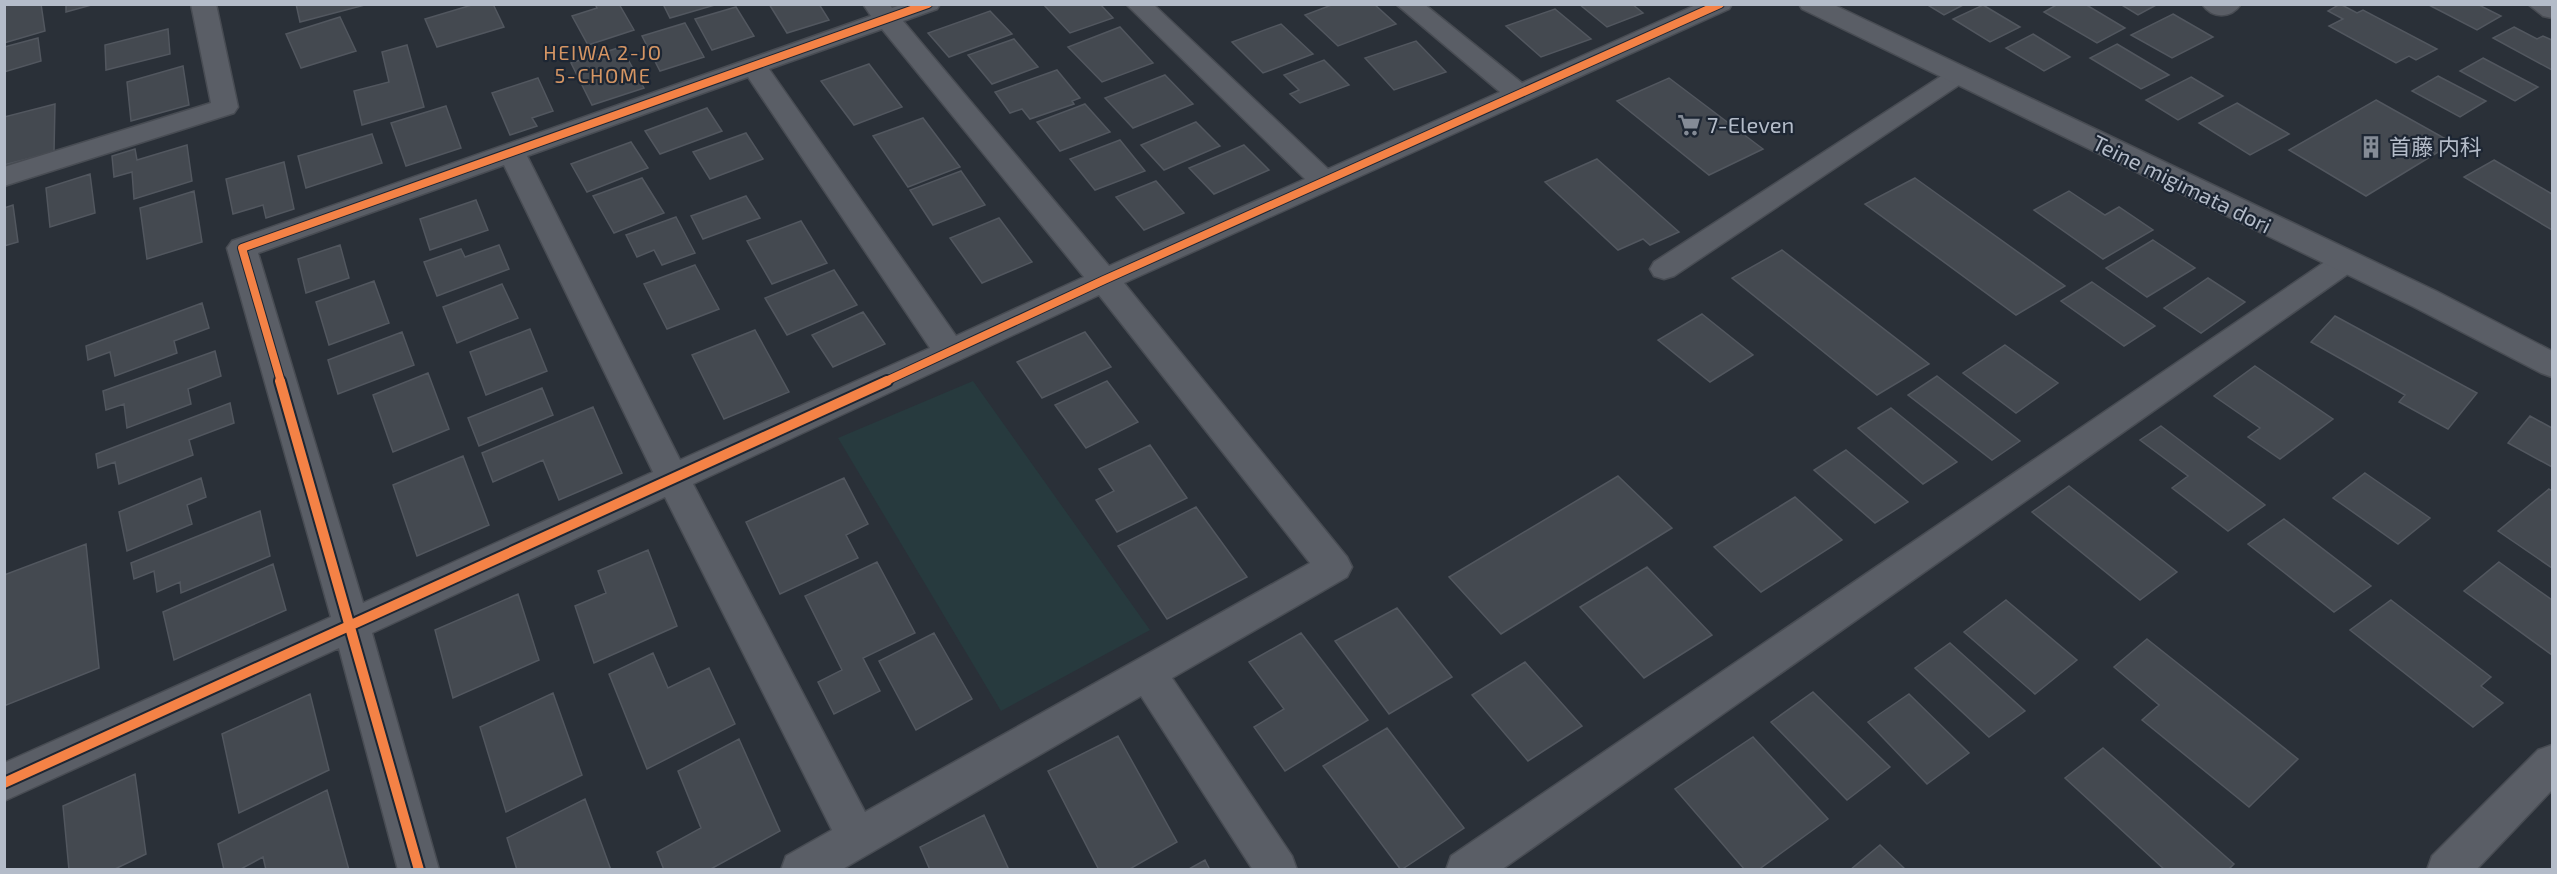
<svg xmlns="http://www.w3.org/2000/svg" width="2557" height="874" viewBox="0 0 2557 874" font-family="'Exo 2','Noto Sans JP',sans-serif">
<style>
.green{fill:#273a3e}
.building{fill:#444950;stroke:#52575f;stroke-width:1.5}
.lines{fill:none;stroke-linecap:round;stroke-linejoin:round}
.service-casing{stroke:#484c53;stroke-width:3}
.minor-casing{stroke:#484c53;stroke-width:3}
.tertiary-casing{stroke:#484c53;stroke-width:3}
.service{fill:#5a5e66;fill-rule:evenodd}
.minor{fill:#5a5e66;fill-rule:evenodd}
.tertiary{fill:#5a5e66;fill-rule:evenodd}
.cycleway-far1-casing{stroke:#1d2633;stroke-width:10}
.cycleway-casing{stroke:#1d2633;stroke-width:14}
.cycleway-far1{stroke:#f48246;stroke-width:8}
.cycleway{stroke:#f48246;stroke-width:10}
.labels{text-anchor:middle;stroke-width:4.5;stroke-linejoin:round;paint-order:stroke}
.far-neighbourhood-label{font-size:20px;letter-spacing:1.5px;fill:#d59563;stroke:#1d2633}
.poi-label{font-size:22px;fill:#b4bcc9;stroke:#1d2633;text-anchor:start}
.street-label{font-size:22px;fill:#b4bcc9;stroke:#1d2633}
</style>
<rect width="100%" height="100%" fill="#2a3038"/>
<path class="green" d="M973 381 1150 630 1001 711 838 438Z"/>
<path class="building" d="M4 4H41L45 31 4 43Z
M66 4H95L66 12Z
M296 4H365V5L300 22Z
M475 4H493L504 27 437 47 425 19Z
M595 4H619L634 30 588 45 572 16 597 8Z
M663 4H715V5L670 18Z
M769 4H819L829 20 787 33Z
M1043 4H1100L1113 18 1070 33Z
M1334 4H1374L1396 24 1338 46 1305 15Z
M1579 4H1632L1643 13 1607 27Z
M1926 4H1965L1944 15Z
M2058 4H2085L2125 28 2097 43 2044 12Z
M2120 4H2158L2138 15Z
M2340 4 2357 13 2363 10 2437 49 2416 60 2409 56 2396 63 2329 26 2343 19 2328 11Z
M2427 4H2477L2501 16 2477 30Z
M1983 5 2020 27 1990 42 1953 19Z
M736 7 754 36 712 50 695 19Z
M1555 9 1591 39 1541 57 1506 26Z
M990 11 1012 34 949 57 928 33Z
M2173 14 2213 37 2172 58 2131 35Z
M340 17 356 51 301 68 286 34Z
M685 23 704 57 660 71 642 36Z
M1281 24 1313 54 1263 73 1232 42Z
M1120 27 1153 63 1102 82 1068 47Z
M2514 27 2537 39 2543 36 2552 40V70L2493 38Z
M168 29 170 54 106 70 105 45Z
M2033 34 2070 57 2044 71 2006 48Z
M38 38 41 61 4 72V47Z
M1014 39 1038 67 992 84 968 55Z
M1416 41 1446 72 1394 90 1365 58Z
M2117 44 2169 75 2141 89 2090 58Z
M407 45 424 107 362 125 354 91 389 82 382 52Z
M621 47 644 88 592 105 571 63Z
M2483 58 2538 87 2515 101 2460 71Z
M1324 60 1349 85 1300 103 1290 94 1299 90 1284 75Z
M869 64 902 107 854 125 821 81Z
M183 66 189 105 131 121 127 82Z
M1057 70 1080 98 1072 101 1074 104 1030 119 1022 109 1010 113 995 92Z
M1165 75 1193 104 1133 128 1105 98Z
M2438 76 2486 101 2460 117 2412 91Z
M2191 77 2223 96 2178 120 2146 100Z
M538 78 553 111 532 118 537 126 510 135 492 93Z
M1669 78 1763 149 1709 175 1617 101Z
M2376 100 2453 143 2366 196 2289 150Z
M2237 103 2289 134 2250 155 2199 123Z
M55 104 54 152 4 165V117Z
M1085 104 1110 132 1060 151 1037 122Z
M446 106 461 148 406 166 391 123Z
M707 108 722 131 660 154 645 131Z
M923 118 960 167 908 187 873 136Z
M1196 122 1220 146 1164 170 1141 145Z
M746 133 763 159 710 179 693 152Z
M372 134 382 163 306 188 298 156Z
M1120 140 1145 171 1095 190 1070 159Z
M631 142 648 168 587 192 571 164Z
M187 145 192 181 134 199 132 172 114 177 112 156 135 149 137 160Z
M1244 145 1269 170 1214 194 1189 168Z
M1597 159 1679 232 1650 245 1643 239 1618 250 1545 182Z
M2494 160 2552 194V230L2464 177Z
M284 162 294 209 266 218 263 205 233 214 226 179Z
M961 171 985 205 933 225 910 190Z
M90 174 95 213 50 227 46 188Z
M642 178 664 213 614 233 593 196Z
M1915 178 2065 286 2016 315 1865 204Z
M1156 181 1184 213 1144 230 1116 197Z
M194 191 202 242 147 259 140 208Z
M2069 191 2105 215 2119 207 2153 230 2103 259 2034 210Z
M746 196 760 218 703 239 691 216Z
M476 200 488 230 430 250 420 219Z
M13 205 18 242 4 246V208Z
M676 217 695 253 662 265 654 250 637 257 626 235Z
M999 218 1032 262 982 283 950 238Z
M801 221 827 263 772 284 747 241Z
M2153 240 2195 268 2147 297 2106 268Z
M340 245 349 278 306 293 298 259Z
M499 245 509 269 437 296 424 262 461 249 465 257Z
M1782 250 1929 364 1877 395 1732 278Z
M695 265 719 309 667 329 644 284Z
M834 270 857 305 787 335 765 298Z
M2208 278 2245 302 2201 333 2164 308Z
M374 281 389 323 329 345 316 302Z
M2092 282 2155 326 2124 346 2061 301Z
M502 284 518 318 457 343 443 307Z
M202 303 209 328 174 341 177 353 115 376 110 352 88 360 86 346Z
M863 312 885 344 833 367 812 335Z
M1702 314 1753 355 1710 382 1658 340Z
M2335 316 2477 393 2448 429 2399 402 2405 395 2311 342Z
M530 329 547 371 486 395 470 352Z
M755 330 789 392 724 419 692 355Z
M402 332 414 365 338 394 328 360Z
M1085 332 1111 367 1042 398 1017 362Z
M2005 345 2058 383 2016 413 1963 373Z
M215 351 221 376 188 389 191 404 127 428 124 404 106 410 103 391Z
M2255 366 2333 419 2280 459 2248 437 2260 428 2214 396Z
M428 373 449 429 393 452 373 395Z
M1937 376 2020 441 1992 460 1908 395Z
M1107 381 1138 422 1086 448 1055 405Z
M542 388 553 415 479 446 468 418Z
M230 403 234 423 189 440 193 455 119 484 115 462 98 468 96 454Z
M593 407 622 473 559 500 543 460 493 482 482 453Z
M1891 408 1957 462 1923 484 1858 428Z
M2530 416 2552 428V467L2508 443Z
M2161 426 2265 505 2228 531 2172 488 2188 476 2140 440Z
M1150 445 1187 498 1117 532 1096 500 1114 491 1099 469Z
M1846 450 1908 502 1875 523 1814 470Z
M463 456 489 525 417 556 393 485Z
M2365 473 2430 518 2398 544 2333 498Z
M1618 476 1672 528 1501 634 1449 577Z
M201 478 206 497 187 505 192 524 127 551 119 512Z
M844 478 868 524 846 535 858 558 780 594 746 522Z
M2069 486 2177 572 2140 600 2032 512Z
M2549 489 2552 491V568L2498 531Z
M1795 497 1842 540 1761 592 1714 547Z
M1196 507 1247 577 1167 619 1118 546Z
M260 511 270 556 181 593 180 582 157 592 154 571 134 579 131 563Z
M2284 519 2371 586 2334 612 2248 544Z
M86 544 99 668 4 706V575Z
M648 550 677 626 594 663 575 606 606 593 598 571Z
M877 562 915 633 863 658 880 691 834 714 818 682 842 670 805 596Z
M2499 562 2552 600V655L2464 591Z
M273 564 286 610 174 660 163 612Z
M1647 567 1712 635 1644 678 1580 607Z
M518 594 539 660 453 698 435 630Z
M2006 600 2077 660 2035 694 1964 632Z
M2391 600 2491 677 2481 686 2503 703 2473 727 2350 630Z
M1397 608 1452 677 1389 714 1335 641Z
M934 633 972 699 916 730 879 661Z
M1301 633 1368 720 1285 771 1254 727 1284 709 1249 662Z
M2147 639 2298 759 2249 807 2142 720 2159 705 2114 667Z
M1950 643 2025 711 1989 737 1915 668Z
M653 653 668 688 709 668 735 724 647 769 609 674Z
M1525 662 1582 726 1528 761 1472 695Z
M1813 692 1890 767 1847 800 1771 722Z
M553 693 582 775 506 812 480 727Z
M310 694 329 770 239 813 222 734Z
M1909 694 1969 753 1927 784 1868 722Z
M1387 728 1464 828 1401 870 1323 766Z
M1118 736 1177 842 1128 870H1099L1048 771Z
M1753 737 1828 819 1758 870H1745L1675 789Z
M739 739 780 831 709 870H664L657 852 701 828 678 771Z
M2103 748 2234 864 2228 870H2165L2065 778Z
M135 774 146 854 113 870H69L63 806Z
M327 790 349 870H266L263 857 239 870H224L218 844Z
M585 799 611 870H517L507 838Z
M984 815 1009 870H930L920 847Z
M1880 845 1906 870H1850Z
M1205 860 1210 870H1187Z"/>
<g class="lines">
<g class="service-casing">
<path id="service" d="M1957 69 1965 71 1969 76 1965 81 1674 276 1664 279 1654 276 1650 269 1654 262 1949 71Z"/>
</g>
<g class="minor-casing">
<path id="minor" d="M191 4H216L238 107 234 113 4 186V167L211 103Z
M863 4H889L892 8 903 4H940L937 9 903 21 1109 266 1305 179 1126 4H1153L1328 169 1500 92 1396 4H1424L1522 83 1698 4H1732L1729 9 1124 283 1347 557 1352 567 1347 577 1172 678 1292 856 1297 870H1253L1141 696 841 870H781L786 856 832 830 665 497 372 633 439 870H398L339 648 4 801V763L331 617 227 248 232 241 871 16ZM882 29 1084 277 956 336 769 69ZM748 77 930 348 680 460 527 156ZM504 165 653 472 363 603 258 253ZM1099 295 1310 563 865 812 693 484Z
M2202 4H2241C2231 19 2212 19 2202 4Z
M2528 4H2552V18L2543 16Z
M2345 252 2355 255 2360 262 2355 269 1501 870H1446L1451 856 2335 255Z
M2552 745V790L2476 870H2427L2432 856 2538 750Z"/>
</g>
<g class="tertiary-casing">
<path id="tertiary" d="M1799 4H1832L2436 291 2552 351V377L2541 373 2414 307 1802 9Z"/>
</g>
<use href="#service" class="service"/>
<use href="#minor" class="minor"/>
<use href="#tertiary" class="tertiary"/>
<g class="cycleway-far1-casing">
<path id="cycleway-far1" d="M281 382 242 248 928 4
M884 382 1104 280 1720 4"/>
</g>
<g class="cycleway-casing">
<path id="cycleway" d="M280 381 419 870
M4 783 887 381"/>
</g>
<use href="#cycleway-far1" class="cycleway-far1"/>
<use href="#cycleway" class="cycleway"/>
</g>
<defs>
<g id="supermarket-bare" transform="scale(1.8)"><path d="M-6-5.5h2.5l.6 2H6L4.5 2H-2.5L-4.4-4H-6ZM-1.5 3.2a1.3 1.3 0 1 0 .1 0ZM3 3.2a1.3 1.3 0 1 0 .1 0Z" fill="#848b96" stroke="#1d2633" stroke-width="2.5" paint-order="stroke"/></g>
<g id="building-bare" transform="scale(1.8)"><path d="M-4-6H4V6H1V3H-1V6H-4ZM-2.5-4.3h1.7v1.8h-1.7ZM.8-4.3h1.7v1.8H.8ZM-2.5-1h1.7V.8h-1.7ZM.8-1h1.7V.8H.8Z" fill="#848b96" stroke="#1d2633" stroke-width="2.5" paint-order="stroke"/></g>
</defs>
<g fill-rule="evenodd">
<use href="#supermarket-bare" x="1689" y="125"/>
<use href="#building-bare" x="2371" y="147"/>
</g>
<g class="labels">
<g class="far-neighbourhood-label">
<text x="603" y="60">HEIWA 2-JO<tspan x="603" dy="23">5-CHOME</tspan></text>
</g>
<g class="poi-label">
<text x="1707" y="133">7-Eleven</text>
<text x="2389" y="155">首藤 内科</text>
</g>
<g class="street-label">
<text transform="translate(2182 184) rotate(26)" y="8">Teine migimata dori</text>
</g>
</g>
<rect width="2557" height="874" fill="none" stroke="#b4bcc9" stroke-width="12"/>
</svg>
